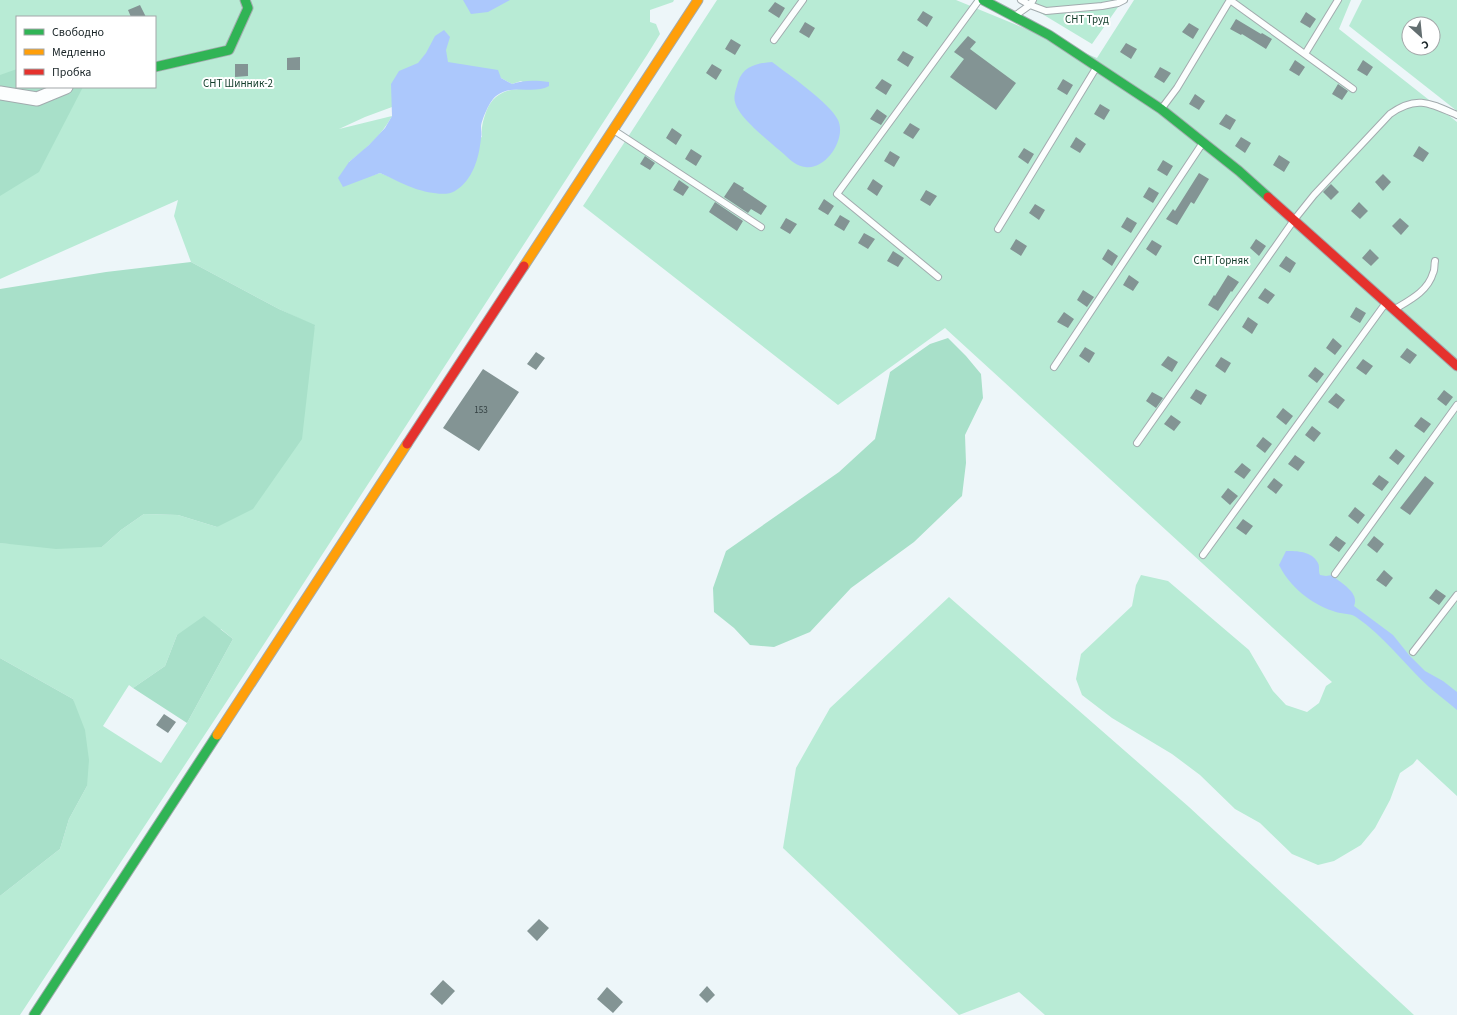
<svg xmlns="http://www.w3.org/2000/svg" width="1457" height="1015" viewBox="0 0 1457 1015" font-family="'Source Sans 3',sans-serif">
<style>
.green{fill:#b8ebd5;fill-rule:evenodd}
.forest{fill:#a8e0c9}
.water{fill:#acc8fc}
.building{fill:#839494}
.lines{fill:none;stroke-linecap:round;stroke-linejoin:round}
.lane-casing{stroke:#a2abae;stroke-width:8}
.street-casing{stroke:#a2abae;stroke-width:15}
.fast-casing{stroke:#a2abae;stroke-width:11}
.slow-casing{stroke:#a2abae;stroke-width:11}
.jam-casing{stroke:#a2abae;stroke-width:11}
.lane{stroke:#fcfefe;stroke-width:6}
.street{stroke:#fcfefe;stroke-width:13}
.fast{stroke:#30b455;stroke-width:9}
.slow{stroke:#ff9f0a;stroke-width:9}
.jam{stroke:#e5322d;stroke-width:9}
.labels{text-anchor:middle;stroke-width:4;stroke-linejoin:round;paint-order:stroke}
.number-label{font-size:9px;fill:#344042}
.park-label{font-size:11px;fill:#123c2a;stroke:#fff}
</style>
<rect width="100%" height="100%" fill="#edf6f9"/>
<path class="green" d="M0 0H674L673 2 650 10V22L656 24 660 34 647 55 227 701 20 1015H0V896L60 849 69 819 87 786 73 699 0 658V543L102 547 121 530 144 514 178 515 217 527 315 326 279 309 191 262 174 216 178 200 0 279ZM17 17H155V87H17ZM492 70 501 78 512 84 521 81 537 89C515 88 495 88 486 112 483 121 481 127 482 137L393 178 380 173 370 176 349 162C366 149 381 136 392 116L339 129 365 117ZM221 629 233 639 187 723 161 763 103 726 129 685 133 688 165 666 177 635Z
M717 0H956L1097 58 1134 0H1351L1339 29 1457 122V796L1417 759 1413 764 1400 773 1390 800 1375 828 1361 845 1334 861 1318 865 1292 854 1260 823 1235 809 1200 775 1172 754 1112 718 1082 695 1076 679 1081 654 1132 606 1136 585 1141 575 1168 581 1249 650 1273 691 1286 705 1307 712 1319 703 1326 686 1332 682 945 328 838 405 583 206Z
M1019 0H1123L1092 44Z
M1362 0H1457V111L1349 26ZM1409 24H1433V48H1409Z
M949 597 1189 807 1414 1015H1045L1019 992 959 1015 783 848 796 768 830 708Z"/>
<path class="forest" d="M17 69V87H83L39 172 0 196V75Z
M191 262 279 309 315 325 302 439 253 509 217 527 178 515 144 514 121 530 102 547 56 549 0 543V289L106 272Z
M948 338 966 356 981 374 983 398 965 435 966 463 962 496 914 542 851 588 810 632 774 647 750 645 734 628 714 612 713 588 726 551 839 472 875 439 890 372 930 344Z
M204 616 233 639 187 723 133 688 165 666 177 635Z
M0 658 73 699 85 730 89 760 87 786 69 819 60 849 0 896Z"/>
<path class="water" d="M463 0H510L488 12 471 14Z
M444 30 450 37 446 50 448 62 498 70 501 78 512 84C524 80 535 80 549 82V86C533 95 513 83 496 96 490 100 482 119 481 126 481 130 482 134 481 138 479 158 473 180 455 191 446 197 426 192 416 189 404 185 392 178 380 173L343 187 338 178 349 162 369 145 385 128 392 116 391 84 399 71 418 63 426 53 435 36Z
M772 62C789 75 829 102 838 120 847 139 825 171 805 167 798 166 792 162 787 157 774 145 738 118 735 102 733 96 737 87 738 82 743 66 758 63 772 62Z
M1286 551C1297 551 1312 551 1318 563 1320 567 1318 571 1320 575L1326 576 1332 575C1340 583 1360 592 1354 606L1393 635 1409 655 1425 671 1443 681 1457 692V710C1448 702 1438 695 1429 687 1404 664 1384 636 1356 617 1351 613 1340 614 1333 611 1310 603 1290 587 1279 565Z"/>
<path class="building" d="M775 2 785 8 779 18 768 11Z
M140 5 146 17H131L128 10Z
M923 11 933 17 927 27 917 20Z
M1306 12 1316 19 1310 28 1300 22Z
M1236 19 1261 34 1262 33 1272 39 1266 49 1242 34 1241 35 1230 29Z
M805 22 815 28 809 38 799 32Z
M1189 23 1199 29 1193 39 1182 32Z
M968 36 976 42 970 49 1016 83 996 110 950 77 964 59 954 52Z
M731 39 741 45 735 55 725 49Z
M1126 43 1137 49 1131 59 1120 52Z
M903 51 914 57 908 67 897 60Z
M300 57V70H287V58Z
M1295 60 1305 67 1299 76 1289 70Z
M1363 60 1373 67 1367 76 1357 70Z
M235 64H248V76L235 77Z
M712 64 722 70 716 80 706 73Z
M1160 67 1171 73 1164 83 1154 77Z
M882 79 892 85 886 95 875 88Z
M1063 79 1073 85 1067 95 1057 89Z
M1338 84 1348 91 1342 100 1332 94Z
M1195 94 1205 101 1199 110 1189 104Z
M1100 104 1110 110 1104 120 1094 114Z
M877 109 887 116 881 125 870 119Z
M1226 114 1236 120 1230 130 1219 124Z
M910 123 920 129 913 139 903 133Z
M672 128 682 135 676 145 666 138Z
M1076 137 1086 144 1080 153 1070 147Z
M1241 137 1251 143 1245 153 1235 146Z
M1419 146 1429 153 1423 162 1413 156Z
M1024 148 1034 154 1028 164 1018 157Z
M691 149 702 156 696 166 685 159Z
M890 151 900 157 894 167 884 161Z
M1279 155 1290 162 1284 172 1273 165Z
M645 156 655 163 650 170 640 164Z
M1163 160 1173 166 1167 176 1157 170Z
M1199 173 1209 179 1194 204 1191 202 1177 225 1166 219 1173 209 1175 211Z
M1383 174 1391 182 1383 191 1375 182Z
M873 179 883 186 877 196 867 189Z
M679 180 689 187 683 196 673 190Z
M734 182 744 188 743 190 767 206 761 215 751 209 748 213 724 197Z
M1331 184 1339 192 1331 200 1323 192Z
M1149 187 1159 193 1153 203 1143 197Z
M926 190 937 196 930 206 920 200Z
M824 199 834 206 828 215 818 209Z
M715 202 743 221 737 231 709 212Z
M1359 202 1368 211 1360 219 1351 211Z
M1035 204 1045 210 1039 220 1029 213Z
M840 215 850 221 844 231 834 225Z
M1127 217 1137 223 1131 233 1121 227Z
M786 218 797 224 790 234 780 228Z
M1400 218 1409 226 1401 235 1392 226Z
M864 233 875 239 868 249 858 243Z
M1016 239 1027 246 1021 256 1010 249Z
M1256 239 1266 246 1259 256 1250 248Z
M1152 240 1162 246 1156 256 1146 249Z
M1108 249 1118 256 1112 266 1102 259Z
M1370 249 1379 258 1371 266 1362 258Z
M893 251 904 258 898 267 887 261Z
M1286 256 1296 263 1290 273 1279 266Z
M1129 275 1139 282 1133 291 1123 285Z
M1228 275 1239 282 1232 292 1231 291 1218 311 1208 305 1214 295 1215 296Z
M1265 288 1275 295 1268 304 1258 298Z
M1083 290 1094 297 1087 307 1077 300Z
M1356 307 1366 313 1360 323 1350 317Z
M1064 312 1074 319 1068 328 1057 322Z
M1248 317 1258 324 1252 334 1242 327Z
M1333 338 1342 346 1335 355 1326 348Z
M1085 347 1095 353 1089 363 1079 356Z
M1407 348 1417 355 1410 364 1400 357Z
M536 352 545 358 536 370 527 364Z
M1168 356 1178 362 1172 372 1161 365Z
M1221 357 1231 363 1225 373 1215 366Z
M1363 359 1373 366 1366 375 1356 368Z
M1315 367 1324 374 1317 383 1308 376Z
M483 369 519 392 479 451 443 428Z
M1196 389 1207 395 1201 405 1190 398Z
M1444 390 1453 397 1446 406 1437 399Z
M1152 392 1163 398 1156 408 1146 401Z
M1336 393 1345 400 1338 409 1328 402Z
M1283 408 1293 416 1286 425 1276 417Z
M1171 415 1181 422 1174 431 1164 424Z
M1421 417 1431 424 1424 433 1414 426Z
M1312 426 1321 433 1314 442 1305 435Z
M1263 437 1272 444 1265 453 1256 446Z
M1396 449 1405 456 1398 465 1389 458Z
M1295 455 1305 462 1298 471 1288 464Z
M1242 463 1251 470 1244 479 1234 472Z
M1379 475 1389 482 1382 491 1372 484Z
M1425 476 1434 483 1410 515 1400 508Z
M1274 478 1283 485 1276 494 1267 487Z
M1228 488 1238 496 1230 505 1221 497Z
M1355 507 1365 515 1358 524 1348 516Z
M1243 519 1253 526 1246 535 1236 528Z
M1336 536 1346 543 1339 552 1329 545Z
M1374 536 1384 544 1377 553 1367 545Z
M1384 570 1393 578 1386 587 1376 580Z
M1436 589 1446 596 1439 605 1429 598Z
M164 714 176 722 168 733 156 725Z
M539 919 549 928 537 941 527 931Z
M443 980 455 991 442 1005 430 994Z
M707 986 715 995 707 1003 699 995Z
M607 987 623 1002 613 1013 597 999Z"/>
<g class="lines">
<g class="lane-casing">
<path id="lane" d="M1021 0 1030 5 1046 11 1102 6 1118 3 1124 0
M1230 0 1353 89
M1016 15 1030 5 1033 0
M774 40 803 0
M1305 54 1338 0
M1162 108 1177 88 1230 0
M615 131 761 227
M998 229 1096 68
M938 277 837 194 979 0
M1395 309C1410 300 1428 291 1433 273 1435 270 1434 265 1435 261
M1054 367 1202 144
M1137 443 1294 220 1314 195 1390 114C1416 95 1430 103 1457 115
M1203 555 1385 304
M1335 574 1457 405
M1413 652 1457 595"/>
</g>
<g class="street-casing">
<path id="street" d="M0 93 37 99 66 87"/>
</g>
<g class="fast-casing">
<path id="fast" d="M983 0 1049 35 1161 109 1239 171 1268 197
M155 67 229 50 248 8 245 0
M34 1015 217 735"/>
</g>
<g class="slow-casing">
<path id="slow" d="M524 266 698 0
M217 735 407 444"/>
</g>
<g class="jam-casing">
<path id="jam" d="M1268 197 1457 366
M407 444 524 266"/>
</g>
<use href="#lane" class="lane"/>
<use href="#street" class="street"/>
<use href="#fast" class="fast"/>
<use href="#slow" class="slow"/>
<use href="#jam" class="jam"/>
</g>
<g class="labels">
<g class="number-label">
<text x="481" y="413">153</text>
</g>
<g class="park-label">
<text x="1087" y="23">СНТ Труд</text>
<text x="238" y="87">СНТ Шинник-2</text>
<text x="1221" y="264">СНТ Горняк</text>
</g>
</g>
<rect x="16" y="16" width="140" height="72" fill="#ffffff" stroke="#a3a7a9"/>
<rect x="24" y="29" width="20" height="6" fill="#30b455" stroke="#a3a7a9"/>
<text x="52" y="36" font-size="12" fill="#192427">Свободно</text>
<rect x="24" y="49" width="20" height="6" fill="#ff9f0a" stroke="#a3a7a9"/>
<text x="52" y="56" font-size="12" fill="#192427">Медленно</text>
<rect x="24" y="69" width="20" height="6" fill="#e5322d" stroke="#a3a7a9"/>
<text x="52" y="76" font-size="12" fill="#192427">Пробка</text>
<g transform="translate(1421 36) rotate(153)"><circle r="19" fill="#ffffff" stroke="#a3a7a9"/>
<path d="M0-3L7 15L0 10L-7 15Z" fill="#636e70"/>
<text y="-6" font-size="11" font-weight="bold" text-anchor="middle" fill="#192427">С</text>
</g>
</svg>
